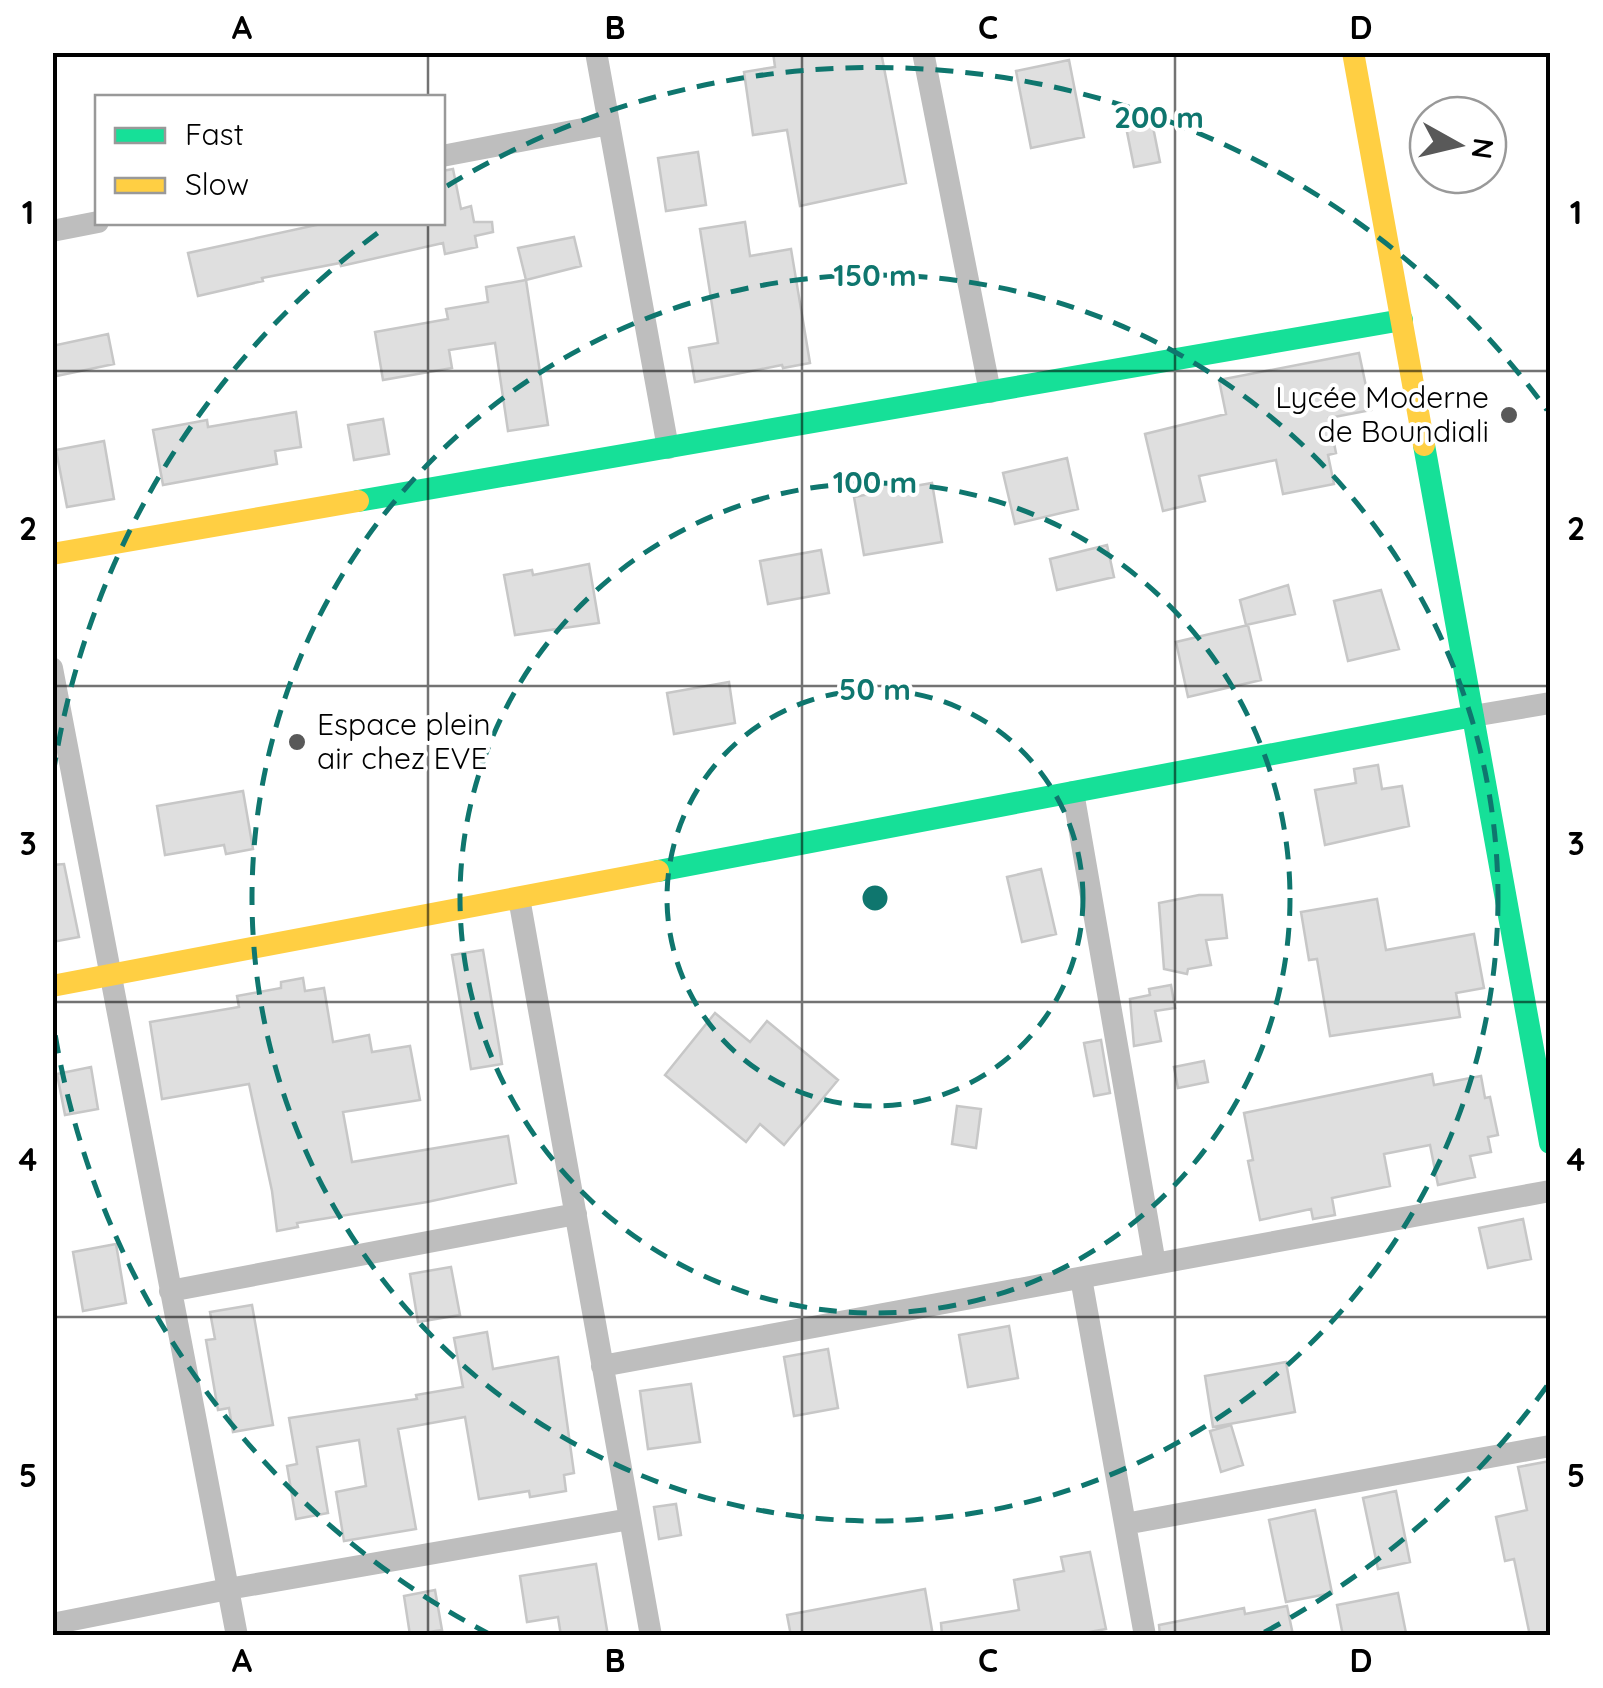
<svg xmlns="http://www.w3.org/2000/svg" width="1603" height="1688" viewBox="0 0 1603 1688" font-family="Quicksand,sans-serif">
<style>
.building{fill:#dfdfdf;stroke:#c7c7c7;stroke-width:2.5}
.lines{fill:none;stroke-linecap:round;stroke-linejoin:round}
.street{stroke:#bebebe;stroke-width:22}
.fast{stroke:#16e098;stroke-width:22}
.slow{stroke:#ffcf43;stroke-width:22}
.grid{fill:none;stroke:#000;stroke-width:2.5;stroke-opacity:0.55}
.ring{fill:none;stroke:#0f766e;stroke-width:5;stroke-dasharray:18 12}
.poi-dot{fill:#595959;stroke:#fff;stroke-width:4}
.labels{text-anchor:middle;stroke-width:8;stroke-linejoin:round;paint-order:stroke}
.poi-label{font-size:30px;fill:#000;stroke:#fff;text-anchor:end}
.centre{fill:#0f766e;stroke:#fff;stroke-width:5}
.ring-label{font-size:30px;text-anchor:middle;font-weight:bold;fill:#0f766e;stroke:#fff;stroke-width:8;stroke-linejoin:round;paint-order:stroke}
.neatline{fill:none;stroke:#000;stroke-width:4}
.grid-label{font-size:32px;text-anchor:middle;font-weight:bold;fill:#000}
</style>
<rect width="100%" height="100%" fill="#fff"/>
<path class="building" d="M773 52H881L906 183 800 206 787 130 753 135 744 72 775 67Z
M1069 60 1084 137 1031 148 1016 71Z
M1152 122 1160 162 1134 167 1126 127Z
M698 152 706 205 666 211 658 158Z
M453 169 461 209 471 206 474 222H492L493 232 475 236 477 247 445 254 443 243 341 266 340 263 262 278 263 281 198 296 188 253 330 222H442V171Z
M745 222 750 256 791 249 810 363 783 368 782 365 695 382 689 348 718 343 700 229Z
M574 237 581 266 526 280 518 248Z
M526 280 548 425 508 431 495 343 449 350 452 368 383 380 375 332 448 319 446 309 488 302 486 287Z
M108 334 114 364 52 377V346Z
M1359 353 1371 410 1329 418 1336 453 1328 455 1334 484 1283 494 1276 460 1199 476 1205 501 1163 511 1145 434 1226 414 1219 380Z
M296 412 301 447 275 451 277 464 163 485 153 430 207 420 208 427Z
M383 419 389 454 354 460 348 425Z
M104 441 114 499 67 507 56 450Z
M1067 458 1078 509 1015 524 1003 473Z
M902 481 903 488 932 483 942 542 864 555 854 497 875 493 874 486Z
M1107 545 1114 577 1057 590 1050 559Z
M821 550 829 593 768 604 760 561Z
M589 564 599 623 515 635 504 575 532 570 533 575Z
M1288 585 1295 614 1246 625 1240 600Z
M1381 590 1399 649 1348 661 1334 601Z
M1248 625 1261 680 1188 697 1176 642Z
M729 682 735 723 674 734 667 693Z
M1378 765 1382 789 1402 786 1409 826 1325 845 1315 790 1356 783 1354 769Z
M243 791 253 849 226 854 224 845 165 855 157 806Z
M64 864 79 937 52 942V865Z
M1041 869 1056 934 1022 942 1007 877Z
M1199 895H1222L1227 938 1206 940 1211 965 1188 969 1187 974 1164 969 1159 903Z
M1377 899 1386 950 1474 934 1484 988 1456 993 1460 1017 1330 1036 1317 959 1309 960 1301 912Z
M483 950 502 1064 471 1069 452 955Z
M303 978 305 991 324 988 333 1042 369 1035 372 1052 410 1046 420 1100 343 1112 352 1162 508 1136 516 1183 427 1202 297 1223 298 1227 277 1231 272 1191 249 1084 162 1099 150 1022 239 1007 237 996 281 988V982Z
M1171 985 1175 1008 1155 1011 1161 1041 1134 1046 1130 999 1150 995 1149 989Z
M715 1013 750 1042 767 1021 838 1080 784 1145 760 1124 746 1142 665 1075Z
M1101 1040 1110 1093 1094 1096 1084 1043Z
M1204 1061 1208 1082 1178 1088 1174 1067Z
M91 1067 98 1109 65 1115 57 1074Z
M1432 1074 1434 1085 1481 1076 1485 1098 1490 1097 1498 1135 1488 1137 1491 1152 1470 1156 1475 1177 1438 1185 1430 1145 1384 1154 1390 1186 1332 1198 1335 1215 1313 1219 1311 1209 1260 1220 1248 1161 1253 1160 1244 1113Z
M957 1106 981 1109 976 1148 952 1144Z
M1523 1219 1531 1259 1488 1268 1479 1228Z
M116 1244 126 1303 83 1311 73 1252Z
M451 1267 460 1315 418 1322 410 1274Z
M252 1305 273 1425 233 1432 229 1408 218 1410 206 1340 215 1339 210 1312Z
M1009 1326 1018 1378 968 1387 959 1335Z
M487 1332 493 1369 558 1357 574 1473 564 1475 566 1491 530 1497 529 1491 479 1499 465 1417 398 1429 416 1529 344 1541 336 1492 366 1486 359 1440 317 1447 328 1513 296 1519 287 1466 297 1464 289 1418 417 1399 416 1395 463 1387 454 1338Z
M828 1349 838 1408 794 1416 784 1357Z
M1286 1362 1295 1412 1213 1427 1205 1376Z
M691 1384 700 1442 648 1449 640 1391Z
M1231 1425 1243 1465 1221 1472 1210 1431Z
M1550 1461V1636H1530L1514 1559 1505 1561 1496 1517 1527 1510 1518 1467Z
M1396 1491 1410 1562 1378 1569 1363 1498Z
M676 1504 681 1535 659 1539 654 1507Z
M1315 1510 1332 1593 1286 1602 1269 1520Z
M1090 1552 1106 1629 1068 1636H942L941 1623 1019 1610 1014 1580 1064 1571 1061 1557Z
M596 1564 608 1636H561L558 1617 527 1622 520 1576Z
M925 1589 933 1636H791L787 1615Z
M435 1590 442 1630 410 1635 404 1596Z
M1398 1593 1406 1633 1343 1636 1337 1605Z
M1287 1606 1293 1635 1160 1636 1159 1625 1244 1608 1245 1614Z"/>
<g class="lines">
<path class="street" d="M596 52 668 448
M923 52 990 392
M442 156 609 124
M52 231 98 222
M52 668 237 1636
M1473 716 1550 703
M1073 792 1155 1264
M519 898 651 1636
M1081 1278 1145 1636
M170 1291 576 1214
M602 1366 1550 1191
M1125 1524 1550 1446
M52 1624 228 1589 630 1519"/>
<path class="fast" d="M1424 445 1550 1143
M358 501 1402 320
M658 871 1473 716"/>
<path class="slow" d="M1353 52 1424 445
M52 554 358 501
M52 986 658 871"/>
</g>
<path class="grid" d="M428 52V98M802 52V1636M1175 52V1636M428 222V1636M52 371H1550M52 686H1550M52 1002H1550M52 1317H1550"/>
<g class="ring">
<circle cx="875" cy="898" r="208"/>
<circle cx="875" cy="898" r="415"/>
<circle cx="875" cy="898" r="623"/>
<path d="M1547 1386A831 831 0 0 1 1259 1635M491 1635A831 831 0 0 1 53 1021M53 775A831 831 0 0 1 387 226M447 186A831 831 0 0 1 1547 410"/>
</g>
<g class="poi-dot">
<circle cx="1509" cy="415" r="10"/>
<circle cx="297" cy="742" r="10"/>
</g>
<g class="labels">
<g class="poi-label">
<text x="1489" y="408">Lycée Moderne<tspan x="1489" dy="34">de Boundiali</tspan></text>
<text x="317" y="735" text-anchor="start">Espace plein<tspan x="317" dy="34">air chez EVE</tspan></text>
</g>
</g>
<circle cx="875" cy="898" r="15" class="centre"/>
<g class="ring-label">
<text x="1159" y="128">200 m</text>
<text x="875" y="286">150 m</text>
<text x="875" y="493">100 m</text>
<text x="875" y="700">50 m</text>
</g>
<rect width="1603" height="1688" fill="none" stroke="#ffffff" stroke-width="110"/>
<rect x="95" y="95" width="350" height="130" fill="#ffffff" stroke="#999999" stroke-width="2.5"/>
<rect x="115" y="128" width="50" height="15" fill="#16e098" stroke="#999999" stroke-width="2.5"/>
<text x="185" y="145" font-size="30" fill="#000000">Fast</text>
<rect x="115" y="178" width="50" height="15" fill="#ffcf43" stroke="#999999" stroke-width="2.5"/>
<text x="185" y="195" font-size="30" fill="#000000">Slow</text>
<g transform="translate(1458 145) rotate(98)"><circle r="48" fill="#ffffff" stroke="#999999" stroke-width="2.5"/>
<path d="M0-8L18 38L0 25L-18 38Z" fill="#595959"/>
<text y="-15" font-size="28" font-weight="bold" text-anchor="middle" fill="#000000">N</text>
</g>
<rect x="55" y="55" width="1493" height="1578" class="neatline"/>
<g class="grid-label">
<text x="242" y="39">A</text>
<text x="615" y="39">B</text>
<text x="988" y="39">C</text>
<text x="1361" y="39">D</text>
<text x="28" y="224">1</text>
<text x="1576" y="224">1</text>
<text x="28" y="540">2</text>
<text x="1576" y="540">2</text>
<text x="28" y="855">3</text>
<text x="1576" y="855">3</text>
<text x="28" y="1171">4</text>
<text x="1576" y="1171">4</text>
<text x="28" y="1487">5</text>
<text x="1576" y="1487">5</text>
<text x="242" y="1672">A</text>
<text x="615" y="1672">B</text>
<text x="988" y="1672">C</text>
<text x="1361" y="1672">D</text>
</g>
</svg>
